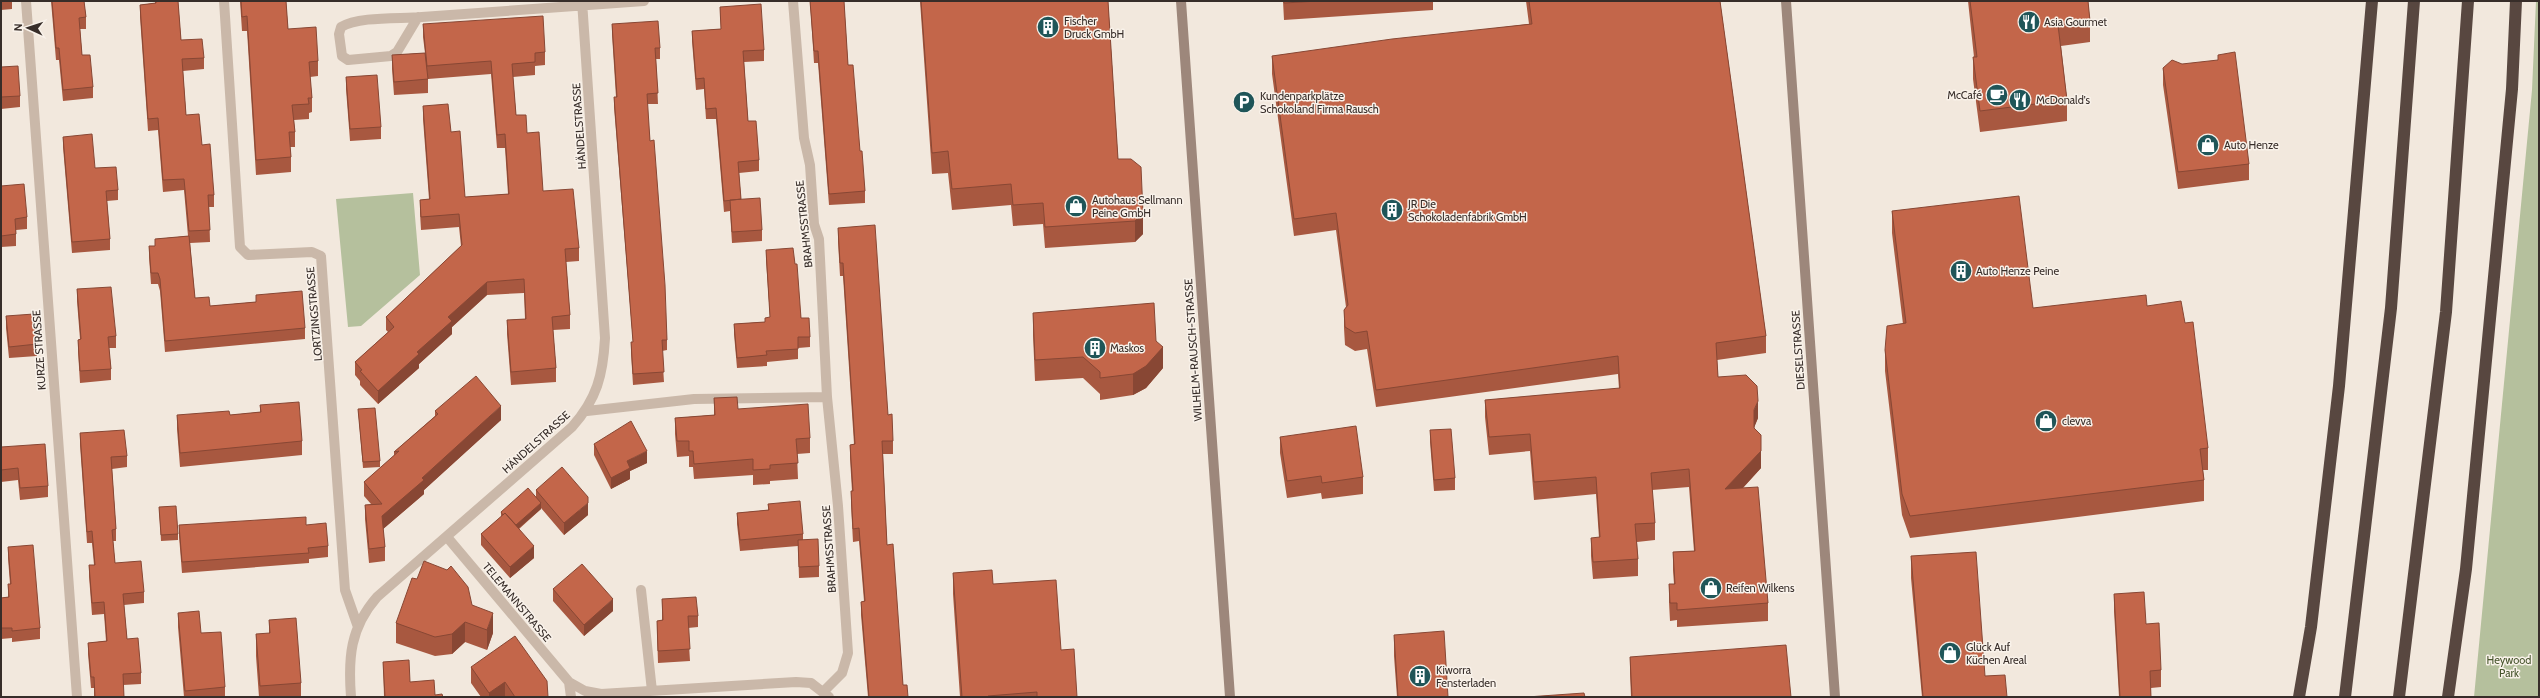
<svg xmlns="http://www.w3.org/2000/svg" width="2540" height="698" viewBox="0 0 2540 698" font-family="Cabin,sans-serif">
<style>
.green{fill:#b5c09d}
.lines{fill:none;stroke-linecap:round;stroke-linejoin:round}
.street{stroke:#cab8a9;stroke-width:10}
.secondary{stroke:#9d877b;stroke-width:10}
.highway{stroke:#584740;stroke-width:12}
.wall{fill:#a85840}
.shaded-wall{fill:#884734}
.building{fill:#c3664a;stroke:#884734}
.labels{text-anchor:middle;stroke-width:3;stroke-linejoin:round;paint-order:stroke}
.poi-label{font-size:11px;fill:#372d29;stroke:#f9f2ea;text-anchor:start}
.street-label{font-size:11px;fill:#372d29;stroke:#f9f2ea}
.park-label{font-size:11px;fill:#47552d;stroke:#f9f2ea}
</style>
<rect width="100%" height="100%" fill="#f2e8dd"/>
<path class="green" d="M2536 1H2539V697H2474L2532 90Z
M413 193 420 275 361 326 348 327 336 199Z"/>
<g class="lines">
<path class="street" d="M26 1 77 697
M224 1 240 247 248 255 312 252 321 256 345 590 358 627
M418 17 397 52 391 56 348 60 342 56 339 34 341 27C359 16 400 19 422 17 496 12 570 6 644 1
M587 411 694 399 827 397 819 239 814 224 810 165 804 138 793 1
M447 537 569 682 585 691 601 694 796 682 811 683 829 697
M641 590 652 691
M569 682 571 697
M823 692 842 673 848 653 838 506 827 397
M351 697C348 658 350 628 377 597L572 427C597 399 603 375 605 338L582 1"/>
<path class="secondary" d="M1181 1 1230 697
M1786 1 1835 697"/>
<path class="highway" d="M2299 697 2311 627 2339 386 2372 1
M2345 697 2391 308 2414 1
M2399 697 2446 312 2468 1
M2448 697 2466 569 2512 89 2516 1"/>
</g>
<path class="wall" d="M1 1H12V9L1 10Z
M51 1H84L86 17V29H80L82 55 93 87V98L63 101 59 60H56Z
M155 1H178L181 40 204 58V69L183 71 186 115 202 145 214 195V207H209L210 242 190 243 195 298 210 306 256 302V295L305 328V339L165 352 160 291 158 284H151L149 257V246H155V239L188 236 184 190 163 192 158 130 148 131 140 17V5L155 3Z
M240 1H286L288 29 318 61V76L310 77 312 98V112L309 113V119L294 120 295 132V147H290L291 157V172L256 175 247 31H242Z
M810 1H844L848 65 865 191V203L829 205 818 63H814Z
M920 1H1108L1118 159 1143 234 1135 242 1045 248 1043 224 1013 226 1011 205 952 210 948 173 932 174Z
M1283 1H1433V10L1284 20Z
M1526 1H1720L1766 336V353L1717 360 1718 377 1758 418 1754 427 1761 468 1743 488 1768 603V621L1677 627V620L1670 621 1669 602V584H1674L1673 570V552L1694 551 1689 487 1652 490 1655 523V540L1637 542 1638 559V576L1593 579 1591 556V538H1599L1596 494 1534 500 1530 451 1489 455 1485 417V400L1619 389 1618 374 1376 407 1367 349 1355 351 1345 345 1344 328V310L1346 307 1336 230 1294 236 1272 74V56L1529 24Z
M1968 1H2088L2090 21V42L2061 46 2067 100V121L1980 132 1973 79V57H1974Z
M720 7 764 50V61L744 62 748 121 759 160V171L739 173 741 199 762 230V241L732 243 730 211 724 212 716 119H706L704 89 696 90 692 41V31L721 29Z
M423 24 545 52V65L535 66V75L513 77 516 115 527 133 543 191 579 248V261L566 262 570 315V329L553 330 556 368V382L511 385 507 334V320L525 319 524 293 487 295 452 327V334L419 364V368L378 404 360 385V381L355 375V362L388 332 386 330V317L461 246 459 227 421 230 420 213V200L429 199 423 119V106L451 132 465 197 508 194 505 148H497L491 74 428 79V93L394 95 392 69V55L425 53 423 37Z
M612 24 660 48V59H656L658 104H647L650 141 667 340V350L662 351 664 382 633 385 631 353V342H633L614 107V97H616L612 34Z
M1 67 20 96V107L1 109Z
M2163 68 2249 164V180L2178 189 2163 85Z
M346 77 381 127V139L350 141 346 89Z
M63 137 118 190V200L107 201 110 239V250L72 253 63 147Z
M1 186 27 217V229L16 230V246L1 247Z
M1892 211 2033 308 2147 306 2208 448V470H2203L2204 480V501L1910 538 1902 515 1885 371V350L1903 324 1892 233Z
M838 228 888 415 893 441V454H883L887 545 903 685 908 697H868L861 615V602L864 601 859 541 853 542 851 504V491H852L850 458V445L854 444 843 276H840L838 241Z
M766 250 795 264 801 318 810 337V347L798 348V359L767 362V366L737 368 734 334V324L765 322 770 317 766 260Z
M77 289 116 336V348H109L111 369V380L80 383 78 351V340L80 339 77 301Z
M1033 313 1156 341 1163 368 1146 388 1133 395 1100 400V394L1083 378 1035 381 1033 335Z
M6 316 37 344V356L9 358 6 328Z
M714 398 738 409 810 438V453L797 454 798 479 770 481V484L753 485V475L694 479 693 467H689V456L677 457 675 434V418L714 415Z
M260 405 302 441V455L180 467 177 429V415H230L260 412Z
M358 409 380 461V467L363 468Z
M435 411 501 420 424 490V494L383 529 385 547V561L369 563 365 519V505L371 504 364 496V482L394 456V452L435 416Z
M1430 430 1455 478V490L1434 491 1430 442Z
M80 433 127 456V467L112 469 116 529V541H113L115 563 144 592V603L124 605 127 639 141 673V684L123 685 124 697H94V688H91L88 654V643L106 641 104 614 92 615 89 576V565H94L92 543H87L80 445Z
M1280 437 1363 477V494L1322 499 1321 493 1287 498 1280 453Z
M594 444 647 463 630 471V479L611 489 594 455Z
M1 447 48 486V497L20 500 18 480 1 482Z
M536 490 588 515 564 535 541 508V509L519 529 534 558 510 578 481 545V534L501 517V512L536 497Z
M768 504 803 534V540L819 566V577L799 578 798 546 740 551 737 524V513L768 510Z
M159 507 178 534V540L161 541Z
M179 525H306L328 546V557L309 559V563L182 573 179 536Z
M8 547 40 628V639L12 642V638L1 639V598L8 597V584H10L8 558Z
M1911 556 1985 676 2007 697H1922L1911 578Z
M953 573 993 584 1061 650 1077 697H960L953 594Z
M553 589 613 611 584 636 553 601Z
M2114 594 2146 624 2161 670V687L2151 688V697H2119L2114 611Z
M662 599 698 616V627L688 628 690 661 658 663 657 632V621L662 620Z
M472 605 493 633 487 650 465 642 452 654 435 656 396 643V623Z
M178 613 201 633 225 687V697H184L178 627Z
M269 620 301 683V697H259L256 656V634H269Z
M1394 635 1448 697H1397L1394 656Z
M1630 657 1791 697H1631L1630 673Z
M383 662 410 682 435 695 443 697H384Z
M471 667 548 697H481L471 683Z"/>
<path class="shaded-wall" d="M1143 213V234L1135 242V221Z
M487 282V295L452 327V334L419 364V368L378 404V391L417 352 448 317Z
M1163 347V368L1146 388 1133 395V374Z
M1758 401V418L1754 428V410Z
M501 406V420L424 490V494L382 530V516L422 478Z
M647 451V463L630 471V479L611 489V478L627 461Z
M1761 451V468L1725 507V489Z
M541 503V509L513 533V528Z
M588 503V515L564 535V523Z
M534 546V558L510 578V567Z
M613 599V611L584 636V625Z
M493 613V633L487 650V630Z
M465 622V642L452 654V634Z
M505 682V697H489V693Z"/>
<path class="building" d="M52 1H84L86 17 79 18 82 55H90L93 87 63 90 59 48H56Z
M156 1H178L181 40 202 39 204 58 182 59 186 115 199 114 202 145 210 144 214 195H208L210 230 189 231 184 179 163 180 158 118 148 119 140 5 156 3Z
M241 1H286L288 29 316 27 318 61 309 62 312 98H308L309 104 292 105 295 132H289L291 157 256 160 247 16 242 17Z
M810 1H844L848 65H853L860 151H862L865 191 829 194 818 51H814Z
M921 1H1108L1118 159H1131L1141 167 1143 213 1135 221 1045 227 1043 203 1013 205 1011 184 952 189 948 151 932 153Z
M1284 1H1319L1284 3Z
M1529 1H1720L1766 336 1716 343 1718 377 1746 375 1757 386 1758 401 1754 410V428L1761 435V451L1725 489 1758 487 1768 603 1677 610V603H1670L1669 584H1675L1673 552 1695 551 1689 469 1651 473 1655 523 1635 524 1638 559 1593 562 1591 538 1600 537 1596 477 1534 482 1530 434 1489 437 1485 400 1620 388 1618 356 1376 390 1367 331 1355 333 1345 327 1344 310 1348 305 1336 213 1294 219 1272 56 1392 39 1532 24Z
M1970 1H2088L2090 21 2058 25 2067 100 1980 111 1973 57H1977Z
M761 4 764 50 743 51 748 121H756L759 160 738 162 741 199 724 201 716 108 706 109 704 78 696 79 692 31 721 29 720 7Z
M543 16 545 52 535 53V62L512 64 516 115H526L527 133 539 132 543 191 573 189 579 248 565 249 570 315 552 317 556 368 511 372 507 320 526 319 524 279 487 282 448 317 452 321 417 352 419 354 378 391 360 371 362 370 355 362 394 327 386 317 462 245 459 214 421 217 420 200 430 199 423 106 448 104 451 132 460 131 465 197 509 194 505 134 497 135 491 61 427 66 423 24Z
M658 21 660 48H655L658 93 647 94 650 141 654 140 665 285 667 340H662L664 372 633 374 631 342H633L614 97H617L612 24Z
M2235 52 2249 164 2178 172 2163 68 2172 60 2182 64 2218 60V55Z
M425 53 428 79 394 82 392 55Z
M18 66 20 96 1 97V67Z
M377 75 381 127 350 129 346 77Z
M92 134 95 168 116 167 118 190 106 191 110 239 72 242 63 137Z
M24 184 27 217 15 219 16 234 1 236V186Z
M2019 196 2033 308 2146 295 2147 306 2181 301 2185 323 2193 322 2208 448 2200 449 2204 480 1910 516 1902 494 1885 350 1887 326 1906 323 1892 211Z
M760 198 762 230 732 232 730 200Z
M875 225 888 415 892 414 893 441H882L887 545 893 544 903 685H907L908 697H869L861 602 865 601 859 528 853 529 851 491H853L850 445 855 444 843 263H840L838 228Z
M189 236 195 298 209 297 210 306 256 302V295L302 291 305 328 165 341 160 279 158 273H151L149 246H155V239Z
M793 248 795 264H797L801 318H809L810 337H798V349L766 351 767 355 737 358 734 324 765 322V318L770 317 766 250Z
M111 287 116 336 108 337 111 369 80 371 78 340 81 339 77 289Z
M1154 303 1156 341 1163 347 1146 366 1133 374 1100 378V372L1083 357 1035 360 1033 313Z
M34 314 37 344 9 347 6 316Z
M476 376 501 406 422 478 424 480 382 516 385 547 369 549 365 505 382 504 364 482 399 451 394 452 438 414 435 411Z
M737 397 738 409 808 404 810 438 796 439 798 463 770 465V469L753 470V459L694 464 693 451H689V441H677L675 418 715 415 714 398Z
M299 402 302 441 180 453 177 415 229 411 230 415 261 412 260 405Z
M375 408 380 461 363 462 358 409Z
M631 421 647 451 627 461 630 468 611 478 594 444Z
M1356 426 1363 477 1322 483 1321 476 1287 481 1280 437Z
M1451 429 1455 478 1434 480 1430 430Z
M124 430 127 456 111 457 116 529 112 530 115 563 141 561 144 592 123 594 127 639 138 638 141 673 123 674 124 697H95L94 677H91L88 643 107 641 104 602 92 603 89 565H95L92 531 87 532 80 433Z
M45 444 48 486 20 488 18 468 1 470V447Z
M562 467 588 497V503L564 523 536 490Z
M528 488 541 503 516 525 505 513 503 515 501 512Z
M800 501 803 534 740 540 737 513 769 510 768 504Z
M176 506 178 534 161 535 159 507Z
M505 513 534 546 510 567 481 534Z
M306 517V525L326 523 328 546 308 548 309 553 182 562 179 525Z
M818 539 819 566 799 567 798 540Z
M33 545 40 628 12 631V628H1V598L9 597 8 584H11L8 547Z
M1976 552 1985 676 2005 675 2007 697H1923L1911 556Z
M424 561 447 570 451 566 468 587 472 605 493 613 487 630 465 622 452 634 435 637 396 623 412 578 417 579Z
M582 564 613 599 584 625 553 589Z
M992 570 993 584 1056 580 1061 650 1074 649 1077 697H1037V692L988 696V697H962L953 573Z
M2144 592 2146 624 2159 623 2161 670 2150 671 2151 697H2120L2114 594Z
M696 597 698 616H688L690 649 658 651 657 621 663 620 662 599Z
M199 611 201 633 221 632 225 687 185 691 178 613Z
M296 618 301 683 260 686 256 634 270 633 269 620Z
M1444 631 1448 697H1398L1394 635Z
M515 636 547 681 548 697H515L505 682 489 693 471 667Z
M1786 645 1791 697H1632L1630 657Z
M409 660 410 682 434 680 435 695 442 694 443 697H385L383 662Z
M1584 693 1585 697H1527Z"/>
<defs>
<g id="restaurant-disc" transform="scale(1.15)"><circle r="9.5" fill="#1f5558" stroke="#f9f2ea"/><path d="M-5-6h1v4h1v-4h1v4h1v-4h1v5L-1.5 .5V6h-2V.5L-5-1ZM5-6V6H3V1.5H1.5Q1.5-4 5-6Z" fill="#fff"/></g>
<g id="building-disc" transform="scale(1.15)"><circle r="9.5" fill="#1f5558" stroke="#f9f2ea"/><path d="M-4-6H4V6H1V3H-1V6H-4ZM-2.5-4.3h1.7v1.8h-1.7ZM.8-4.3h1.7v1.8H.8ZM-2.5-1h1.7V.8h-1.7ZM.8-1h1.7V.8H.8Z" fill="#fff"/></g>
<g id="cafe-disc" transform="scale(1.15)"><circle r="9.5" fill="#1f5558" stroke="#f9f2ea"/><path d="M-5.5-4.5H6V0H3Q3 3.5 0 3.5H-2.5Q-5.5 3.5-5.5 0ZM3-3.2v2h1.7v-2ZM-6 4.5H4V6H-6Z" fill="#fff"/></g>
<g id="parking-disc" transform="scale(1.15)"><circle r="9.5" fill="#1f5558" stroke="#f9f2ea"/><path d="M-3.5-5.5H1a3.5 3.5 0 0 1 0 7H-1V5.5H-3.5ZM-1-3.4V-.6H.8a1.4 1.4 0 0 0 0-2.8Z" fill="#fff"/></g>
<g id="shop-disc" transform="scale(1.15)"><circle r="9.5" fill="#1f5558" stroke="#f9f2ea"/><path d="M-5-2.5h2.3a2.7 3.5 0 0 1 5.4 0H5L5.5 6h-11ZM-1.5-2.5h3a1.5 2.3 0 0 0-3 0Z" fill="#fff"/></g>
</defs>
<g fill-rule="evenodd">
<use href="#restaurant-disc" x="2029" y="22"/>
<use href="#building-disc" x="1048" y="27"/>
<use href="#cafe-disc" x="1997" y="95"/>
<use href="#restaurant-disc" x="2020" y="100"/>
<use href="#parking-disc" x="1244" y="102"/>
<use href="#shop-disc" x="2208" y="145"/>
<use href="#shop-disc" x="1076" y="206"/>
<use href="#building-disc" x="1392" y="210"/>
<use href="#building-disc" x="1961" y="271"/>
<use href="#building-disc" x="1095" y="348"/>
<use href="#shop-disc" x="2046" y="421"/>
<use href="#shop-disc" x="1711" y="588"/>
<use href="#shop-disc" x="1950" y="653"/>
<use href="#building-disc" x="1420" y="676"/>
</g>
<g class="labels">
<g class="poi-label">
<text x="1064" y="25">Fischer<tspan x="1064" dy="13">Druck GmbH</tspan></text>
<text x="2044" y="26">Asia Gourmet</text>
<text x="1982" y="99" text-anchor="end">McCafé</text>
<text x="1260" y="100">Kundenparkplätze<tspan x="1260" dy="13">Schokoland Firma Rausch</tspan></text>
<text x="2036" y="104">McDonald's</text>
<text x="2224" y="149">Auto Henze</text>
<text x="1092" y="204">Autohaus Sellmann<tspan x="1092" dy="13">Peine GmbH</tspan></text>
<text x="1408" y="208">JR Die<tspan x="1408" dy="13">Schokoladenfabrik GmbH</tspan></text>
<text x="1976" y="275">Auto Henze Peine</text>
<text x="1110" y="352">Maskos</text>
<text x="2062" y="425">clevva</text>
<text x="1726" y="592">Reifen Wilkens</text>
<text x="1966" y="651">Glück Auf<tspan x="1966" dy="13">Küchen Areal</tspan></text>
<text x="1436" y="674">Kiworra<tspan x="1436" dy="13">Fensterladen</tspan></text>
</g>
<g class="street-label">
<text transform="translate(579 126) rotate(-94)" y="4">HÄNDELSTRASSE</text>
<text transform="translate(804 224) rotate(-96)" y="4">BRAHMSSTRASSE</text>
<text transform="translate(314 314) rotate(-95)" y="4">LORTZINGSTRASSE</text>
<text transform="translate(39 350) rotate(-94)" y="4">KURZE STRASSE</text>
<text transform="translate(1193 350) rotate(-94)" y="4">WILHELM-RAUSCH-STRASSE</text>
<text transform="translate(1798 350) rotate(-94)" y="4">DIESELSTRASSE</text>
<text transform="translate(536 442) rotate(-42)" y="4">HÄNDELSTRASSE</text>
<text transform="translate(829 549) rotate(-94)" y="4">BRAHMSSTRASSE</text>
<text transform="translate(517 602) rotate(50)" y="4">TELEMANNSTRASSE</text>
</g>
<g class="park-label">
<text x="2509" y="664">Heywood<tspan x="2509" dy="13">Park</tspan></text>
</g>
</g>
<rect width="2540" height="698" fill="none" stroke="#372d29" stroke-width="4"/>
<g transform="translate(28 28) rotate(273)" stroke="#f9f2ea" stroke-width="3" paint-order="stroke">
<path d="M0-3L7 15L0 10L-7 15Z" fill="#372d29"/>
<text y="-6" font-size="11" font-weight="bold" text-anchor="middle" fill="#372d29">N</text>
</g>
</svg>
